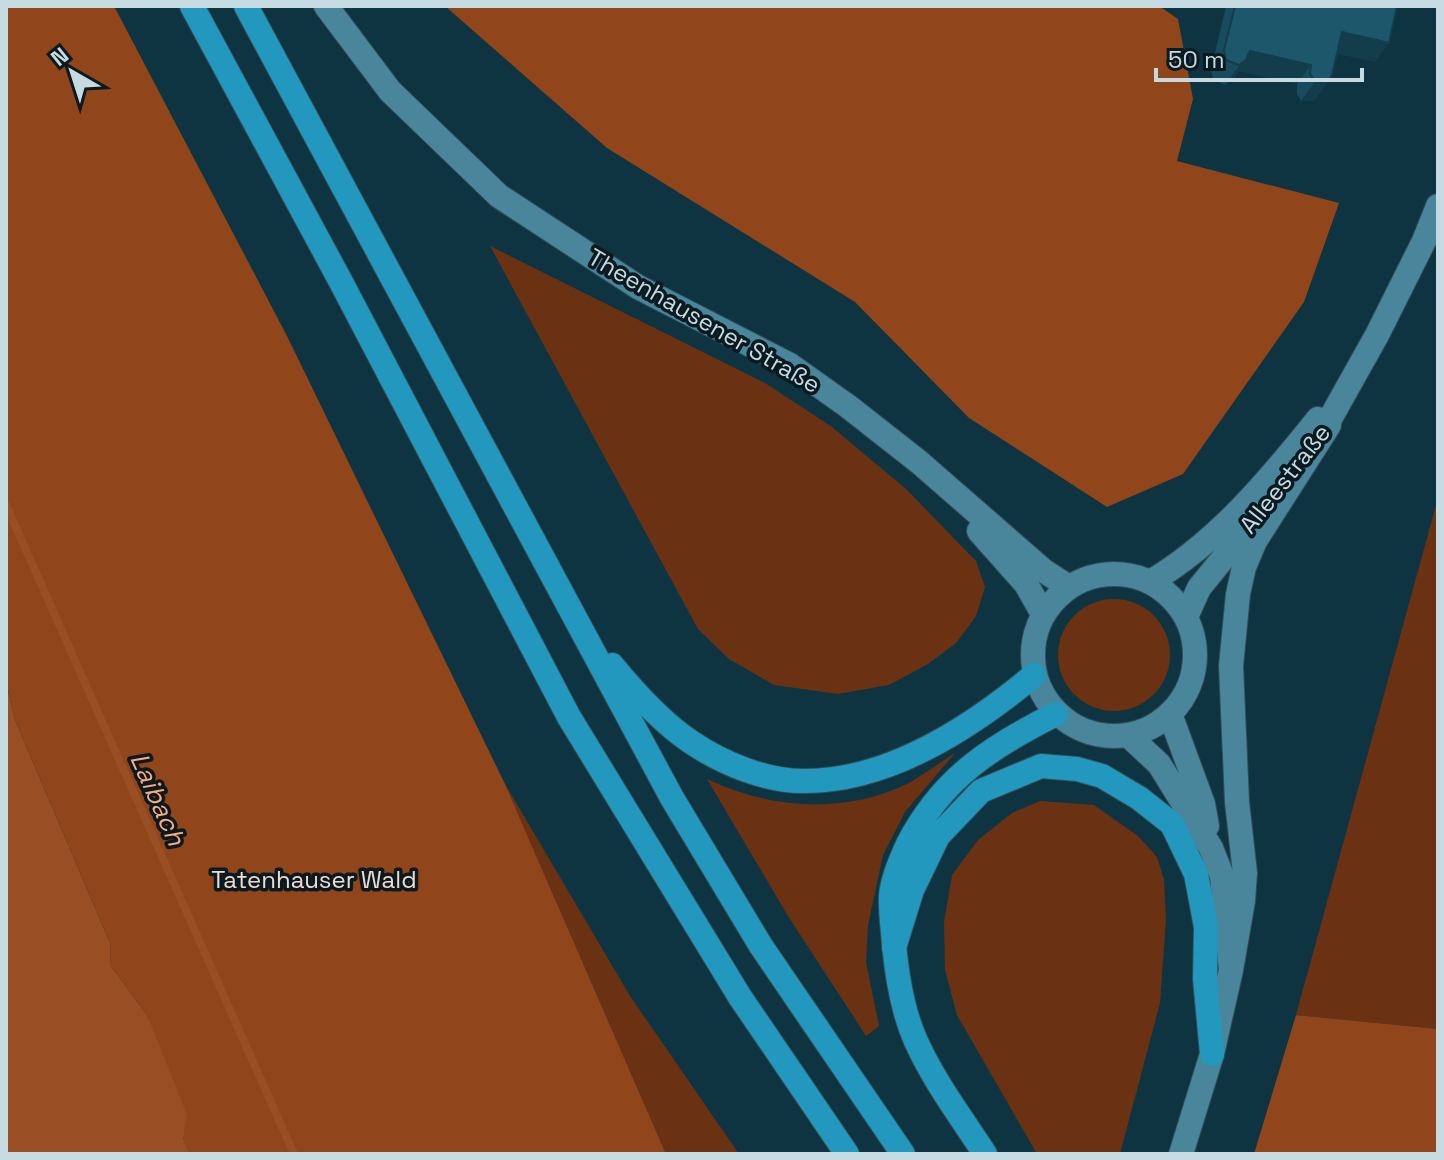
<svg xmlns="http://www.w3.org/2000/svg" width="1444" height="1160" viewBox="0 0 1444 1160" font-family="'Space Grotesk',sans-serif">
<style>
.green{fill:#6a3213}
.forest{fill:#90451a}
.water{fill:#994e24}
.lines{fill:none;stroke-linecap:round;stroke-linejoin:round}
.stream{stroke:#994e24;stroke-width:8}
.secondary-casing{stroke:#334d56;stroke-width:26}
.highway-casing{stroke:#334d56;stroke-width:26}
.secondary{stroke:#49869c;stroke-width:24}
.highway{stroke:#2398be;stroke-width:24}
.wall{fill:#184b5d}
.shaded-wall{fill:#143d4c}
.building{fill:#1c576c;stroke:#143d4c;stroke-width:2}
.labels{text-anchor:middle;stroke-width:7;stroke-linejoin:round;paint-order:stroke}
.street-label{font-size:24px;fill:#c6dae2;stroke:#0a1a20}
.park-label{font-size:24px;fill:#f1dbd0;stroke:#0a1a20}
.water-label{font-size:26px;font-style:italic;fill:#ffaa7f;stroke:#0a1a20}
</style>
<rect width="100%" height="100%" fill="#0e3442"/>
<path class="green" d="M490 246 765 383 832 427 906 489 976 561 985 587 976 616 956 643 928 664 889 685 838 694 774 685 729 659 698 629Z
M1438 498V1029L1296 1015Z
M1058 655a56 56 0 1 1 112 0a56 56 0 1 1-112 0Z
M955 753 905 812 883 855 868 925 866 962 879 1026 866 1036 788 916 707 779C770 809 844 815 909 783 925 774 940 762 955 753Z
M505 784 630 996 739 1154H666Z
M1040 801 1094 805 1138 836 1157 857 1164 880 1166 919 1160 1003 1120 1154H1037L957 1015 945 970 944 922 952 875 978 840 1012 813Z"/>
<path class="forest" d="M6 6H114L287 336 505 784 666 1154H190L183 1138 147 1015 111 966 110 943 15 720 6 682Z
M445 6H1159L1178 19 1193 99 1177 161 1339 203 1304 302 1183 474 1107 507 969 418 855 302 607 148Z
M1296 1015 1438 1029V1154H1254Z"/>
<path class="water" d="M6 682 15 720 110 943 111 966 147 1015 187 1115 183 1138 190 1154H6Z"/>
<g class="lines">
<path class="stream" d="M6 505 294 1154"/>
<g class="secondary-casing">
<path id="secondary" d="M326 6 390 91 499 196 638 287 790 365 849 407 919 462 1044 571 1069 587
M1321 435 1377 335 1424 241 1438 206
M979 531 1026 584 1043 614
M1033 655a81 81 0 1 1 162 0a81 81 0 1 1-162 0Z
M1150 582C1217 543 1270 479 1318 419
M1186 617 1199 588 1256 518
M1170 714 1203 804 1207 826
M1129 736 1159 764 1211 848 1222 876 1231 970 1212 1054 1181 1154
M1231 970 1243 901 1245 873 1237 802 1231 666 1238 594 1244 567 1255 541 1329 425"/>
</g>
<g class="highway-casing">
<path id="highway" d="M192 6 341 282 569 717 740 997 847 1154
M246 6 672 798 761 946 903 1154
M612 665C635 693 661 722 691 742 722 763 767 782 805 781 889 781 972 727 1034 675
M894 948 912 890 938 836 981 791 1041 766 1077 769 1102 776 1139 798 1172 824 1196 874 1206 927 1205 979 1212 1054
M985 1154C961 1117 933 1080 915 1039 902 1009 897 977 894 944 893 929 890 911 891 896 892 879 901 859 908 844 942 778 992 746 1056 714"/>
</g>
<use href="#secondary" class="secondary"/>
<use href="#highway" class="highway"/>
</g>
<path class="wall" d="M1226 6H1397L1375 62 1337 53 1332 75 1314 101H1301L1297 94V84L1239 71 1233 80 1225 85 1213 79 1211 70Z"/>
<path class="shaded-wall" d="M1342 32 1389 43 1375 62 1329 52Z
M1250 51 1311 65 1297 84 1239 71 1233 80 1225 85Z
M1315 81 1327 82 1314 101H1301Z"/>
<path class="building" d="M1235 6H1397L1389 43 1342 32 1332 75 1327 82 1315 81 1310 74 1311 65 1250 51 1246 60 1239 65 1226 60 1224 50Z"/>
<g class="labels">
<g class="street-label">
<text transform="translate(704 321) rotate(30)" y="8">Theenhausener Straße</text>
<text transform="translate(1285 479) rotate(-52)" y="8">Alleestraße</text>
</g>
<g class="park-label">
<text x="314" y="888">Tatenhauser Wald</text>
</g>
<g class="water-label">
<text transform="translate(158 799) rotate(66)" y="9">Laibach</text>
</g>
</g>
<rect width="1444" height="1160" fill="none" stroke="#c6dae2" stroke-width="16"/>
<g transform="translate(72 72) rotate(321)" stroke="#0a1a20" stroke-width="6" paint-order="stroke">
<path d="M0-6L14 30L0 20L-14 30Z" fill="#c6dae2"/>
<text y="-12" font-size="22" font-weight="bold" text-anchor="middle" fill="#c6dae2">N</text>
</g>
<path d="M1156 68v12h206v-12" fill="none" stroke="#c6dae2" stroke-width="4"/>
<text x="1168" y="68" font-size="24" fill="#c6dae2" stroke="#0a1a20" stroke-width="6" paint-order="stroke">50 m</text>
</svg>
